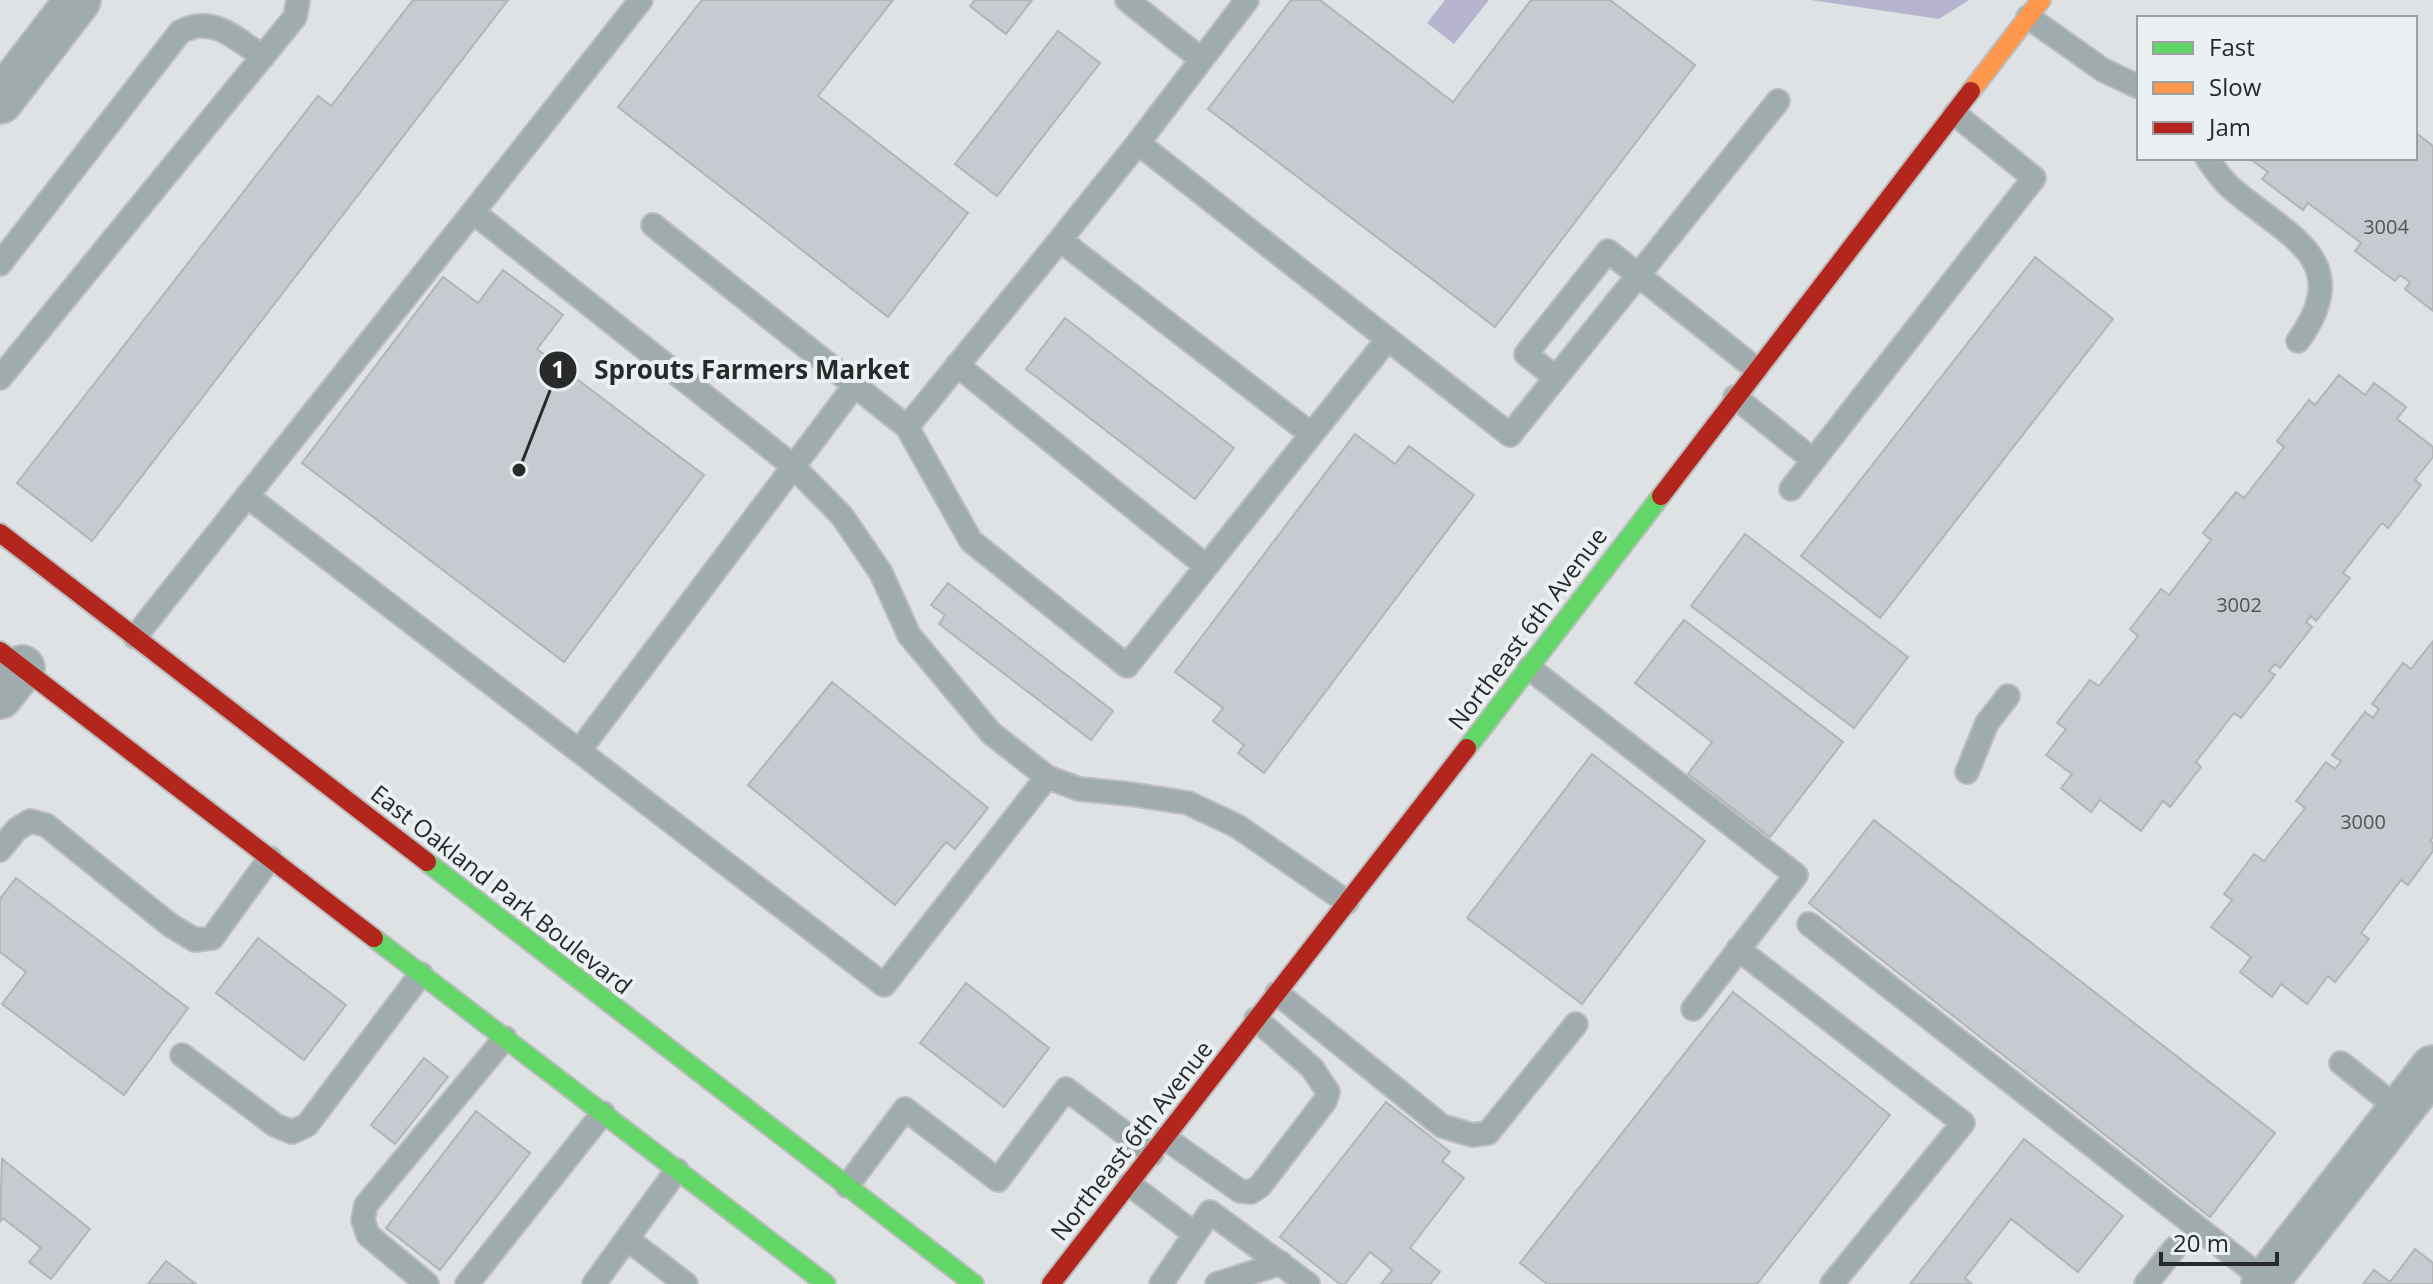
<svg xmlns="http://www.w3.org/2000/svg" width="2433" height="1284" viewBox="0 0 2433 1284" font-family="'Open Sans',sans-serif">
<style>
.water{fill:#b6b4cf}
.building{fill:#c6cbd2;stroke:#b2b4b5;stroke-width:2}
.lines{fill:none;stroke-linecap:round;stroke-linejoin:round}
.lane-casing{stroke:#bbbdbe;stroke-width:26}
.street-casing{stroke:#bbbdbe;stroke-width:48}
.fast-casing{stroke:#bbbdbe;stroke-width:22}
.slow-casing{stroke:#bbbdbe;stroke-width:22}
.jam-casing{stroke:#bbbdbe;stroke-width:22}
.lane{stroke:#a0abad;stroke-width:22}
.street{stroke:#a0abad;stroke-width:44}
.fast{stroke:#63d668;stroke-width:18}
.slow{stroke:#ff974d;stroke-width:18}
.jam{stroke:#b3261e;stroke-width:18}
.labels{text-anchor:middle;stroke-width:8;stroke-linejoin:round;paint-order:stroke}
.number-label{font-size:20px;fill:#515457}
.street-label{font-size:24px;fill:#27292a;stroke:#ebf0f2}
.leader{fill:none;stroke:#27292a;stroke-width:3}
.callout-dot{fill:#27292a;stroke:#ebf0f2;stroke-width:3}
.mark-label{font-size:24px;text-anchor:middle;font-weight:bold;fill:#fff}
.callout-label{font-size:26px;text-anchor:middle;font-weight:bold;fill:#27292a;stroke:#ebf0f2;stroke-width:8;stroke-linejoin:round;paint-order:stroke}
</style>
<rect width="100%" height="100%" fill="#dfe2e4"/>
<path class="water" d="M1445 0H1489L1454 44 1427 23Z
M1811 0H1969L1939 19Z"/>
<path class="building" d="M413 0H508L92 541 17 483 318 96 331 106Z
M702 0H893L818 96 968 213 888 317 618 107Z
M975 0H1032L1006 34 970 6Z
M1291 0H1320L1453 102 1531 0H1610L1695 65 1495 327 1208 109Z
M1058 31 1100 63 997 196 955 164Z
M2415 132 2433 146V311L2405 289 2410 282 2400 275 2395 281 2355 251 2361 243 2308 203 2303 210 2262 179 2268 172 2249 158H2415Z
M2035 257 2113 319 1880 618 1801 556Z
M503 270 563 315 537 349 704 475 564 662 302 463 443 277 478 303Z
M1065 318 1234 448 1195 499 1026 369Z
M2339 375 2365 395 2374 383 2406 407 2397 419 2433 447V457L2415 480 2421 485 2388 528 2382 523 2343 573 2350 578 2316 621 2311 616 2306 622 2312 627 2280 668 2275 664 2269 671 2275 675 2241 718 2234 713 2196 762 2201 767 2170 807 2163 801 2141 831 2100 800 2091 812 2061 788 2072 774 2046 755 2066 729 2057 723 2090 680 2099 686 2138 636 2130 629 2161 589 2169 595 2211 540 2203 533 2236 492 2244 498 2284 447 2277 441 2309 400 2315 405Z
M1355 434 1395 464 1409 446 1474 495 1264 773 1238 753 1244 745 1213 721 1223 708 1175 672Z
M1745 534 1908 657 1854 728 1691 606Z
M948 583 1113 711 1091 740 939 624 945 615 931 605Z
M1684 620 1843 742 1770 837 1688 774 1712 742 1635 683Z
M2433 641V837L2430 841 2433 843V851L2408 885 2401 880 2361 933 2369 939 2335 982 2328 976 2307 1004 2281 984 2272 997 2240 972 2251 957 2211 927 2232 900 2224 894 2254 854 2264 861 2305 808 2296 801 2326 762 2335 769 2341 761 2332 755 2365 712 2373 718 2379 709 2372 704 2403 663 2411 669Z
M832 682 988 808 955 849 946 842 895 905 748 785Z
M1592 754 1705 841 1582 1004 1467 918Z
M1874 820 2275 1133 2210 1217 1809 903Z
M16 878 188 1008 124 1095 2 1004 26 972 0 952V899Z
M258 938 346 1005 304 1060 216 993Z
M966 983 1049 1048 1004 1107 920 1043Z
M1733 992 1890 1115 1757 1284H1547L1520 1263Z
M424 1058 448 1077 395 1144 371 1125Z
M1386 1102 1450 1152 1442 1161 1464 1178 1410 1248 1440 1272 1430 1284H1381L1392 1270 1370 1252 1345 1284H1340L1280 1237Z
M476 1111 530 1153 440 1270 386 1228Z
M2024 1139 2123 1216 2078 1272 2011 1219 1965 1278 1972 1284H1910Z
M2 1159 90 1229 51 1279 29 1262 41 1248 3 1218 0 1222Z
M2415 1249 2433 1263V1284H2363L2374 1270 2390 1282Z
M166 1261 196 1284H148Z"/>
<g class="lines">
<g class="lane-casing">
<path id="lane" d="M1127 0 1201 59
M1247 0 1138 143 1510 435 1778 101
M2028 17 2103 70 2139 87
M2207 158C2214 168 2221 179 2230 187 2284 235 2358 258 2298 341
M473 212 641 0
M653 225 907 427
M1060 240 1138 143
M0 264 180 32C213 14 236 39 263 57
M957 365 1206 566
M0 378 295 17 298 0
M1556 378 1526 354 1608 251 1756 369
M1735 397 1813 460
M1311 434 1060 240 907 427 971 541 1127 666 1387 340
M1791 489 2034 178 1955 114
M247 496 884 985 1047 777
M135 637 473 212 793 466 842 516 881 573 909 635 991 733 1047 777 1079 789 1130 794 1188 803 1237 826 1347 902
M1529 668 1796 875 1693 1009
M579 751 855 385
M1967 772 1987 723 2008 696
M0 850 16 830 30 821 46 825 170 925 195 940 212 938 270 858
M1809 924 2266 1281
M1738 949 1963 1123 1832 1284
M1277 993 1442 1126 1472 1135 1488 1133 1576 1024
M182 1055 275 1125 292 1132 307 1125 421 974
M2341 1063 2400 1110
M1165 1138 1240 1191 1251 1192 1260 1186 1325 1101 1328 1092 1312 1068 1256 1019
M1129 1184 1195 1234
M847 1186 905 1109 998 1180 1066 1089 1152 1154
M627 1239 686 1284
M427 1284 368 1235 363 1220 366 1205 505 1038
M467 1284 603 1113
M594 1284 677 1170
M1161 1284 1210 1212 1308 1284
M1217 1284 1281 1263
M2146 1284 2175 1248"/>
</g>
<g class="street-casing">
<path id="street" d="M0 101 78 0
M0 696 22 668
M2264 1284 2433 1068"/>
</g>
<g class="fast-casing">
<path id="fast" d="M1467 748 1661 496
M427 862 974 1284
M374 938 826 1284"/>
</g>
<g class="slow-casing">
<path id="slow" d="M1971 91 2041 0"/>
</g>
<g class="jam-casing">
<path id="jam" d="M1661 496 1971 91
M0 533 427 862
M0 651 374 938
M1051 1284 1467 748"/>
</g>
<use href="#lane" class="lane"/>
<use href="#street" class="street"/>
<use href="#fast" class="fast"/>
<use href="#slow" class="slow"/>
<use href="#jam" class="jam"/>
</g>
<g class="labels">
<g class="number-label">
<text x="2386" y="234">3004</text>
<text x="2239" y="612">3002</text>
<text x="2363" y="829">3000</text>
</g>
<g class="street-label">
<text transform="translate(1528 629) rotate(-53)" y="8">Northeast 6th Avenue</text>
<text transform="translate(501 890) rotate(38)" y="8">East Oakland Park Boulevard</text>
<text transform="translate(1132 1141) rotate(-52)" y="8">Northeast 6th Avenue</text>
</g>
</g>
<path class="leader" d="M519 470L558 370"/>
<g class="callout-dot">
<circle cx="519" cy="470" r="8"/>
<circle cx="558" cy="370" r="20"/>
</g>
<g class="mark-label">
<text x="558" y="378">1</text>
</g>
<g class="callout-label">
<text x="752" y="379">Sprouts Farmers Market</text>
</g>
<rect x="2137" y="16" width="280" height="144" fill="#ebf0f2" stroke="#9da0a2" stroke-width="2"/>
<rect x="2153" y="42" width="40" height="12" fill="#63d668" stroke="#9da0a2" stroke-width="2"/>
<text x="2209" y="56" font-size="24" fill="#27292a">Fast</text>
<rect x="2153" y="82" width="40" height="12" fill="#ff974d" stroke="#9da0a2" stroke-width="2"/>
<text x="2209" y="96" font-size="24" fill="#27292a">Slow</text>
<rect x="2153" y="122" width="40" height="12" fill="#b3261e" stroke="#9da0a2" stroke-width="2"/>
<text x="2209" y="136" font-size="24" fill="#27292a">Jam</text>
<path d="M2161 1252v12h116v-12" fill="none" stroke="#27292a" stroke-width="4"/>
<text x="2173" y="1252" font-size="24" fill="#27292a" stroke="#ebf0f2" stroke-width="6" paint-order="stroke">20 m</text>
</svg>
